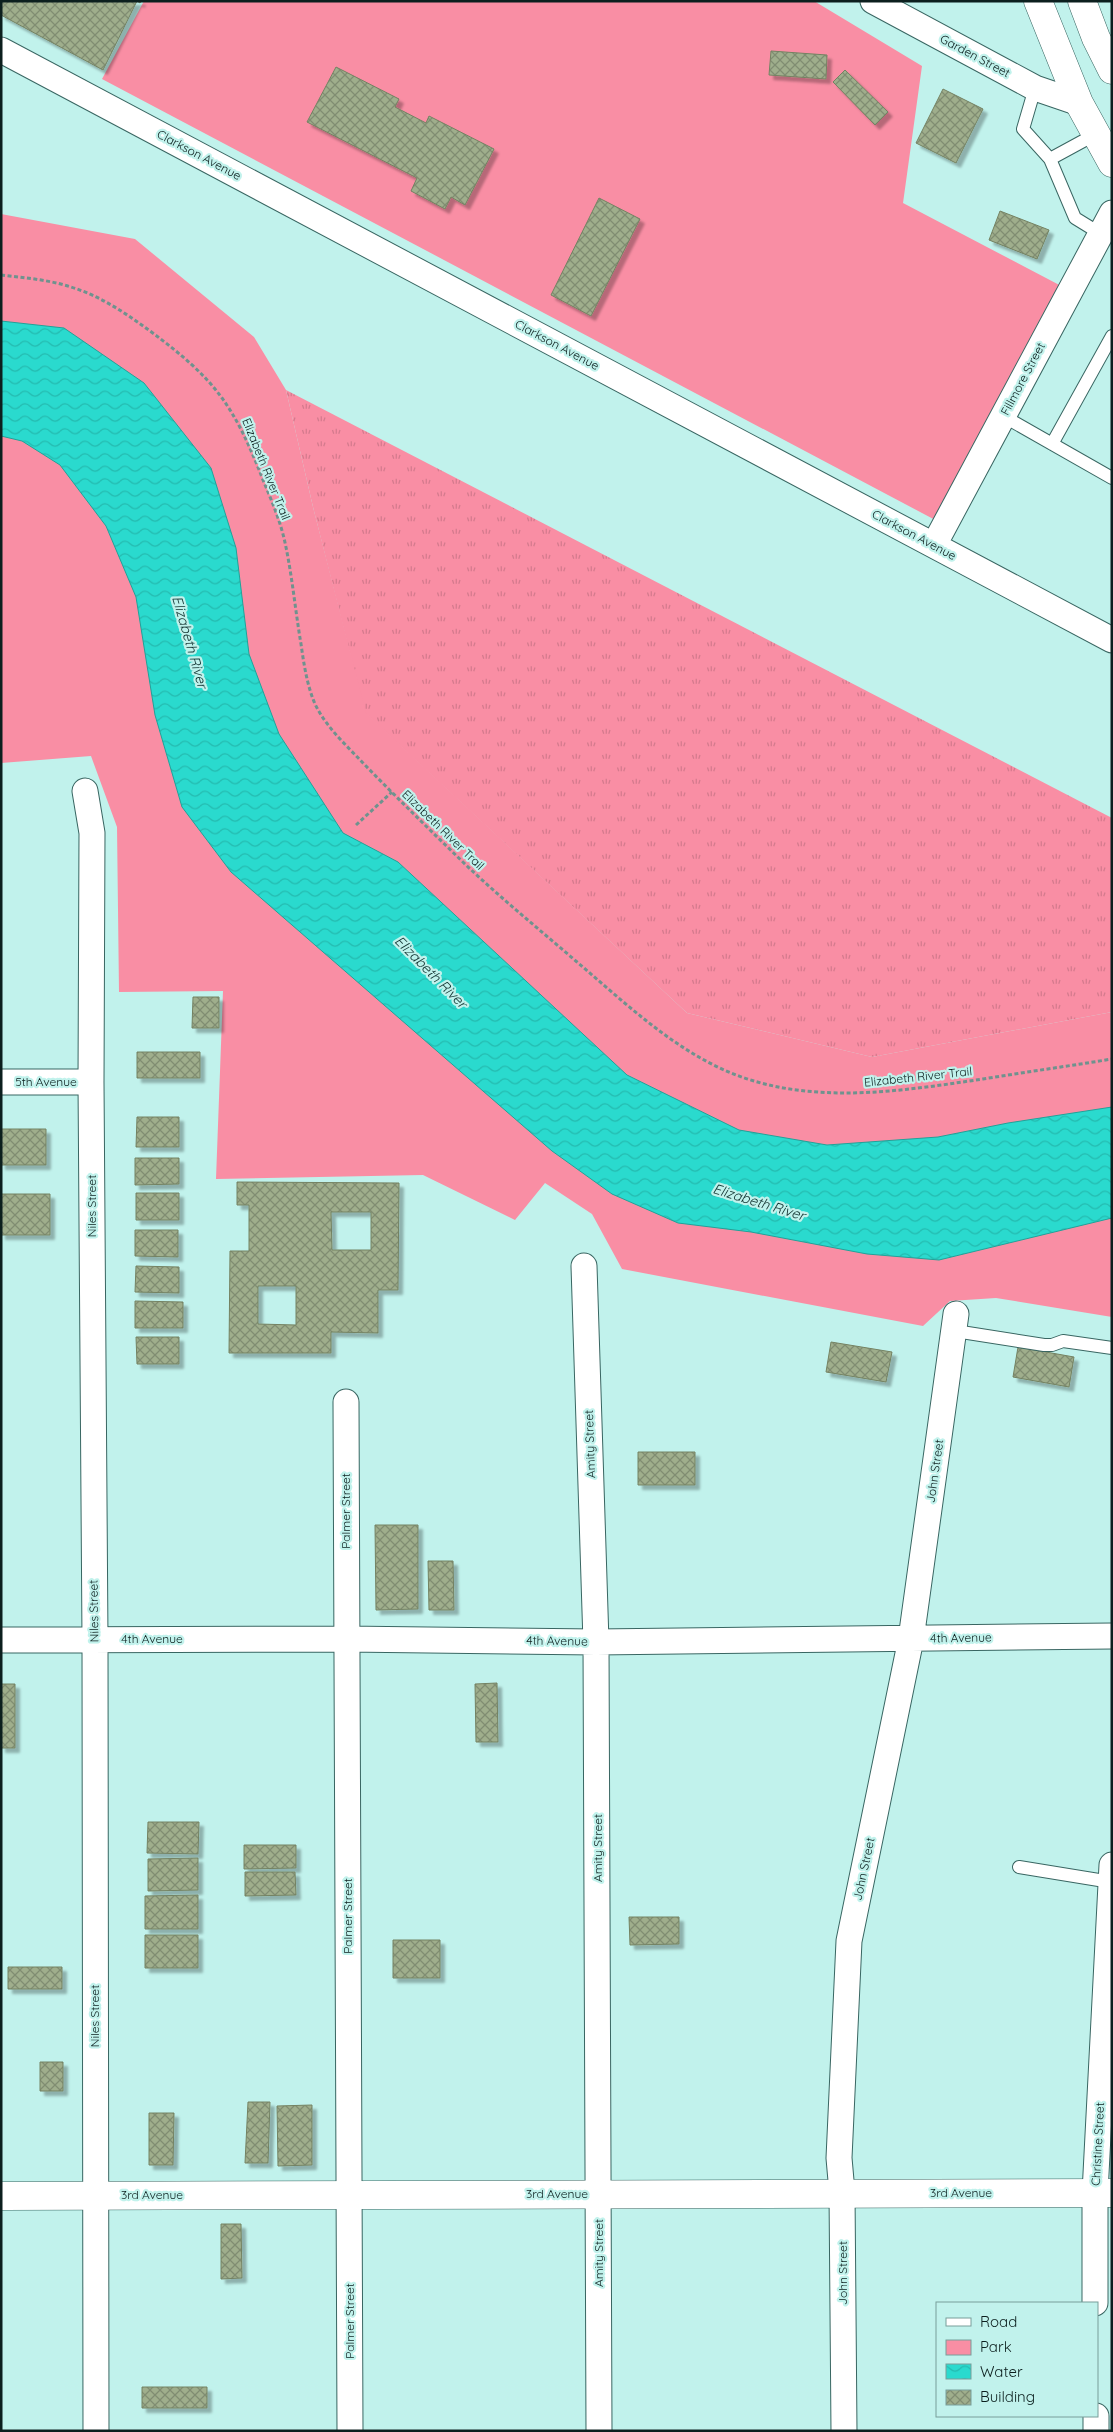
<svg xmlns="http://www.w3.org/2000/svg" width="1113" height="2432" viewBox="0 0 1113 2432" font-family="Quicksand,sans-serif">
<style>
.grass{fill:url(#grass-tufts)}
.park{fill:#f98ea4}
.water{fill:url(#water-waves);stroke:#21a299}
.building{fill:url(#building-cross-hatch);stroke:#748262;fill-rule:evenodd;filter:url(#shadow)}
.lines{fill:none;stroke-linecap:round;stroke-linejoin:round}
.service-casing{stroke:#396662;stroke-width:14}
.minor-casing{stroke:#396662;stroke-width:27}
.tertiary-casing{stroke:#396662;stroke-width:29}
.trunk-casing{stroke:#396662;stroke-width:29}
.path{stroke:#6f928e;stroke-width:3;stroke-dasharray:4 2.5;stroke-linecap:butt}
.service{stroke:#fff;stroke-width:12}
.minor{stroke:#fff;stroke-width:25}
.tertiary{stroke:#fff;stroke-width:28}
.trunk{stroke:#fff;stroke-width:28}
.labels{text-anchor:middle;stroke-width:4.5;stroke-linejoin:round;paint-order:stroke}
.street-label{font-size:12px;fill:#0c1f1e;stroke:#c1f2ec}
.water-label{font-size:14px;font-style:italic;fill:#10312f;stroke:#c1f2ec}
</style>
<defs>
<pattern id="grass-tufts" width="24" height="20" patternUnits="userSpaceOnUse" patternTransform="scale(1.25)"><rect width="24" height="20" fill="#f98ea4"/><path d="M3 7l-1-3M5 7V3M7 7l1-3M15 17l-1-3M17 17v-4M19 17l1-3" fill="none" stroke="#d47a8d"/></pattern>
<pattern id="water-waves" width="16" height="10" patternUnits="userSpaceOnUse" patternTransform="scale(1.25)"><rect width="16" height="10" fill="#2adace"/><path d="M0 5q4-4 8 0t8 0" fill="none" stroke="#24bbb0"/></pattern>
<pattern id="building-cross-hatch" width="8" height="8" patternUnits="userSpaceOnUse" patternTransform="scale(1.25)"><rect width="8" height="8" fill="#9fae8c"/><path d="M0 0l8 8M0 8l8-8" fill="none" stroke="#808d72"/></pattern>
<filter id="shadow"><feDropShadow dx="4.5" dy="4.5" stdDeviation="1" flood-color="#0004"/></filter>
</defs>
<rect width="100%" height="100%" fill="#c1f2ec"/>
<path class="grass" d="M286 390 1112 818V1012L872 1057 687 1013 365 713 313 507Z"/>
<path class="park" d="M144 1H814L922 66 903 203 1067 289 939 522 102 79Z
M1 214 135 239 254 337 286 390 313 507 366 713 687 1013 872 1057 1112 1012V1317L996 1298 950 1301 923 1326 622 1269 592 1214 545 1183 515 1220 423 1175 216 1179 223 991 119 992 117 827 91 756 1 763Z"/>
<path class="water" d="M1 321 64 328 144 383 211 468 236 548 249 654 279 734 343 833 398 862 627 1075 739 1130 827 1145 938 1137 1008 1123 1112 1107V1218L939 1260 867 1254 751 1232 678 1223 612 1194 552 1151 231 872 182 807 155 715 136 597 106 526 60 465 22 441 1 436Z"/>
<path class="building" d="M1 1H141L140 3 137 1 103 70 1 15Z
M771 51 827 55 826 79 769 75Z
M336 67 399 99 395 107 426 123 429 116 494 149 465 205 451 197 445 209 411 191 417 178 307 122Z
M845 70 888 112 875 125 833 82Z
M943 89 983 109 956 163 916 143Z
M599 198 640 219 591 316 551 295Z
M1000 211 1049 230 1037 259 989 240Z
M193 997H219V1028H192Z
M137 1052H200V1078H137Z
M137 1117H179V1147H136Z
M1 1129H46V1165H1Z
M135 1158H179V1184L135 1185Z
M237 1182 399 1183 398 1290H378V1333L331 1332V1353H229L230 1251H249V1205H237ZM331 1212H371V1250H332ZM258 1286H296V1325L258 1324Z
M136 1193H179V1220H136Z
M1 1194H50V1235H1Z
M135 1230H178V1257L135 1256Z
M136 1266 179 1267V1293L135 1292Z
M135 1301 183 1302V1328H135Z
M136 1337H179V1364H137Z
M831 1342 892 1352 886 1382 826 1372Z
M1018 1347 1074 1357 1069 1387 1013 1377Z
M638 1452H695V1485H638Z
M375 1525H418V1609L376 1610Z
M428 1561H453L454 1610H429Z
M497 1683 498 1742H476L475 1684Z
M1 1684H15V1748H1Z
M148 1822H199L198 1854 147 1853Z
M244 1845H296V1868L244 1869Z
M198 1858V1890L148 1891V1859Z
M245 1872H295L296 1895 245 1896Z
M198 1895V1929H145V1896Z
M629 1917H679V1944L630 1945Z
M145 1935H198V1968H145Z
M393 1940H440V1978H393Z
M8 1967H62V1989H8Z
M40 2062H63V2091H40Z
M248 2102H270L268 2163H245Z
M312 2105V2165L278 2166 277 2106Z
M149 2113H174L173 2165H149Z
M221 2224H241L242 2278 221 2279Z
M142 2387H207V2408H142Z"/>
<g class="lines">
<g class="service-casing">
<path id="service" d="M1035 88 1023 129 1050 159 1075 218 1101 234
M1050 159 1096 134
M1003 416 1112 478
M1052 444 1112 336
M955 1331 1044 1345H1052L1063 1341 1112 1348
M1019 1867 1111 1882"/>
</g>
<g class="minor-casing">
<path id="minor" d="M873 1 1035 88 1079 103
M1 50 1112 640
M934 545 1112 213
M85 791 92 833 91 1082 95 1640 96 2431
M1 1082H91
M584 1266 596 1642 599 2431
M346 1402 350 2431
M1 1640 346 1639 596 1642 1112 1636
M1095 2303V2193L1112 1865
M1096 2416V2431
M844 2431 842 2192 839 2158 849 1941 911 1639 956 1314"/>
</g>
<g class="tertiary-casing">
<path id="tertiary" d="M1 2196 1112 2193"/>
</g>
<g class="trunk-casing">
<path id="trunk" d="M1038 1 1079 103 1112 163
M1082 1 1096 38 1112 70"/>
</g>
<path class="path" d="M1 275C27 278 52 280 77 289 103 298 127 314 150 331 215 379 234 405 263 480 271 499 279 518 284 538 292 573 295 609 301 644 304 665 307 685 315 704 326 727 346 745 363 763 397 798 432 832 467 866 502 899 540 930 577 962 630 1007 685 1061 754 1081 828 1103 908 1090 983 1079 1026 1072 1069 1066 1112 1059
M356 825 392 792"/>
<use href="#service" class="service"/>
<use href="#minor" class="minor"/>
<use href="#tertiary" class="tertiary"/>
<use href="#trunk" class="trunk"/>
</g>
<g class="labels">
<g class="street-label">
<text transform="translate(975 56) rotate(28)" y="4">Garden Street</text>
<text transform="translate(199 155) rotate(28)" y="4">Clarkson Avenue</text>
<text transform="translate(557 345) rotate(28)" y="4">Clarkson Avenue</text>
<text transform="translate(1023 379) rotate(-62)" y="4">Fillmore Street</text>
<text transform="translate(266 469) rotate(68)" y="4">Elizabeth River Trail</text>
<text transform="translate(914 535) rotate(28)" y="4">Clarkson Avenue</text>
<text transform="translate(443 830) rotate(44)" y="4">Elizabeth River Trail</text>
<text transform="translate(918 1077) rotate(-6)" y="4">Elizabeth River Trail</text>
<text x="46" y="1086">5th Avenue</text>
<text transform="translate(92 1206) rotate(-90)" y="4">Niles Street</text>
<text transform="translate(590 1444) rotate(-92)" y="4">Amity Street</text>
<text transform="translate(935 1471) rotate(-82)" y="4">John Street</text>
<text transform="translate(346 1511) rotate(-90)" y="4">Palmer Street</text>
<text transform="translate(94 1611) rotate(-91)" y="4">Niles Street</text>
<text transform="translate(961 1638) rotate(-1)" y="4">4th Avenue</text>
<text x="152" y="1643">4th Avenue</text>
<text transform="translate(557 1641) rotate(1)" y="4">4th Avenue</text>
<text transform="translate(598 1848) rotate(-90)" y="4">Amity Street</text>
<text transform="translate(864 1869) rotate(-78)" y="4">John Street</text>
<text transform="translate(348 1916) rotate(-90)" y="4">Palmer Street</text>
<text transform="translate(95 2016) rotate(-90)" y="4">Niles Street</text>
<text transform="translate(1098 2144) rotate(-87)" y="4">Christine Street</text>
<text x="961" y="2197">3rd Avenue</text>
<text x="557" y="2198">3rd Avenue</text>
<text x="152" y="2199">3rd Avenue</text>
<text transform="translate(599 2253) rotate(-90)" y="4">Amity Street</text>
<text transform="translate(843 2273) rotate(-90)" y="4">John Street</text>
<text transform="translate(350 2321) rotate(-90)" y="4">Palmer Street</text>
</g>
<g class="water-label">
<text transform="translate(190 642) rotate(74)" y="5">Elizabeth River</text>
<text transform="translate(431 972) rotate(45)" y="5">Elizabeth River</text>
<text transform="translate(759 1202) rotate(17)" y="5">Elizabeth River</text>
</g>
</g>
<rect width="1113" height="2432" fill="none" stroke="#0c1f1e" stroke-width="5"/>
<rect x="936" y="2302" width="162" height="115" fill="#c1f2ec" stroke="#799e9a"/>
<rect x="946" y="2318" width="25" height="8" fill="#ffffff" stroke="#799e9a"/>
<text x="980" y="2327" font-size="15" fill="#0c1f1e">Road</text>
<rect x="946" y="2340" width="25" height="15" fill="#f98ea4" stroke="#799e9a"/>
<text x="980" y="2352" font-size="15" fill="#0c1f1e">Park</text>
<rect x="946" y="2364" width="25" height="15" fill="url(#water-waves)" stroke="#799e9a"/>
<text x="980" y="2377" font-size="15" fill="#0c1f1e">Water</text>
<rect x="946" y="2390" width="25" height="15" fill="url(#building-cross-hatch)" stroke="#799e9a"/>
<text x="980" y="2402" font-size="15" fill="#0c1f1e">Building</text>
</svg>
